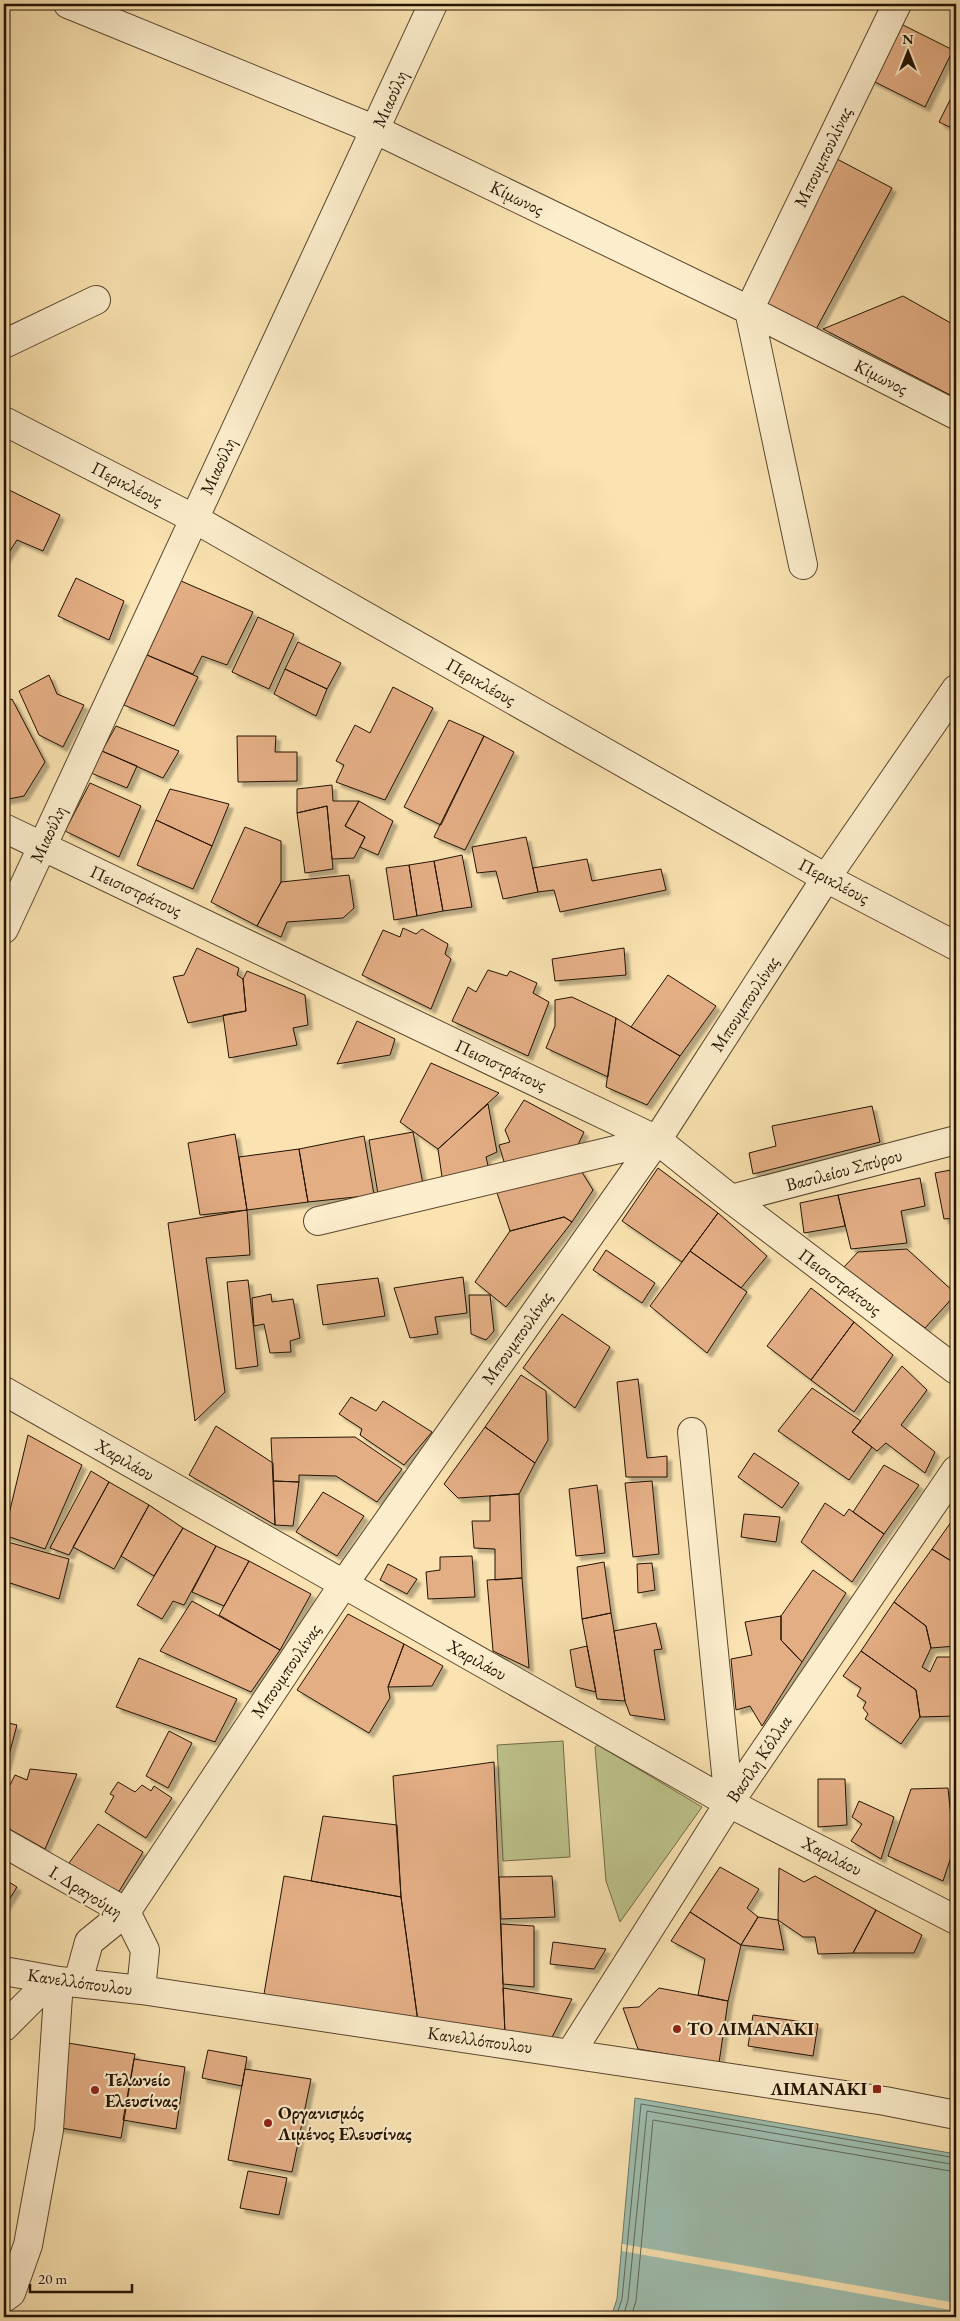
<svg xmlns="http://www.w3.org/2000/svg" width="960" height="2321" viewBox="0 0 960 2321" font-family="'EB Garamond',serif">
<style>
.green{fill:#bec48c;stroke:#706b46}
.water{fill:#9ebeaf;stroke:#6d7969}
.pier{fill:#fae3b1}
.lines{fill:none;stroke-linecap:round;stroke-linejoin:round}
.shore{stroke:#606858;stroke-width:1}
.building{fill:#e4ae85;stroke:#231201;filter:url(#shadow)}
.minor-casing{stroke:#59462d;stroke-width:30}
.minor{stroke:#fcedcc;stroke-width:28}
.poi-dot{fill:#8f2418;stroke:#fcedcc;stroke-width:2}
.labels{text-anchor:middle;stroke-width:4.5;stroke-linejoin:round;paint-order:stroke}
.street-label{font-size:18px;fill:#231201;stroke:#fcedcc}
.poi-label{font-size:18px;font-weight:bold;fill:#231201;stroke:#fcedcc;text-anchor:start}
</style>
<defs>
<filter id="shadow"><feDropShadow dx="4.5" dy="4.5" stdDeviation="1" flood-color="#0004"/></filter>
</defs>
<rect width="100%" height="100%" fill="#fae3b1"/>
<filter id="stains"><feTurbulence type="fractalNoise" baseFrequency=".004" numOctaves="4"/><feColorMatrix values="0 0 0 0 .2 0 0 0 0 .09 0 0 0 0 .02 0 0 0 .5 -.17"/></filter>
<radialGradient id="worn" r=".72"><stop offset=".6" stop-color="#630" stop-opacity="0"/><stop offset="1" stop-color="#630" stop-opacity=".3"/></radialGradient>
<path class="green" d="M563 1741 570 1857 503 1861 497 1745Z
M598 1745 702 1807 620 1922 606 1881 595 1747Z"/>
<path class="water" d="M635 2098 956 2154V2317H611L617 2299Z"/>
<path class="pier" d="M622 2244 956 2303V2311L622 2251Z"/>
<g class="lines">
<path class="shore" d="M616 2317 622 2299 641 2104 956 2158
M623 2317 628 2300 647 2111 956 2165
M631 2317 636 2301 653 2120 956 2172"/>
</g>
<path class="building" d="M897 22 953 50 925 107 869 79Z
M956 88V130L939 122Z
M837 159 892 188 814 333 758 303Z
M903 296 956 326V398L823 329Z
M5 488 60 515 43 551 17 540 4 560Z
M76 578 124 601 109 640 58 616Z
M181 581 253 612 227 665 202 656 193 674 147 655Z
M258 617 294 634 269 689 232 672Z
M298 642 341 663 327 689 285 669Z
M147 655 198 677 174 726 124 705Z
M285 669 327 689 316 716 274 694Z
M49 675 57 694 84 705 63 747 39 735 19 691Z
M393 687 433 708 385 800 336 782 344 765 336 761 355 725 370 733Z
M12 699 45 762 24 796 4 800V702Z
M449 720 484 736 441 825 404 807Z
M116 726 179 751 163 778 102 751Z
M237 736H276L275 752H297V781L238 782Z
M484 736 514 752 465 850 434 837Z
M102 751 137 766 127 788 91 773Z
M90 783 141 806 119 857 65 831Z
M332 785 333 801H359L345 826 365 837 354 858 332 859 327 806 297 813V789Z
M170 789 229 804 212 846 156 820Z
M359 801 393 821 378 855 360 847 365 837 345 826Z
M327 806 333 869 305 873 297 813Z
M156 820 212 846 193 889 137 865Z
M245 827 281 841V882L257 926 211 902Z
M526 837 538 892 503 899 496 871 477 873 472 847Z
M462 855 472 907 443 911 434 861Z
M587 859 592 881 661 869 666 890 560 912 554 890 538 892 533 868Z
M434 861 443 911 417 916 409 865Z
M409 865 417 916 394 920 386 868Z
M349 875 354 908 343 918 287 922 281 937 257 926 281 882Z
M403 928 416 934 422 929 448 944 445 954 451 959 431 1009 362 975 383 930 400 937Z
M197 948 239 968 237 975 243 979 246 1011 188 1023 173 977 184 975Z
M624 948 626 975 555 981 552 959Z
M488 970 507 976 510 971 537 983 533 993 549 1002 528 1056 452 1021 468 987 476 992Z
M247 971 305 995 308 1025 293 1028 297 1045 229 1058 223 1015 246 1011 243 979Z
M668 975 716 1006 680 1056 631 1027Z
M572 997 616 1018 608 1077 546 1048 555 1026V1000Z
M616 1018 680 1056 647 1105 606 1087Z
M357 1021 395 1039 390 1055 337 1064Z
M431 1063 499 1093 438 1149 400 1122Z
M524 1100 584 1132 574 1153 505 1165 499 1145 510 1142 505 1130Z
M488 1104 497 1152 486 1157 489 1170 442 1177 438 1149Z
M872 1106 880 1142 753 1174 749 1153 776 1146 772 1126Z
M413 1132 423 1184 378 1194 369 1140Z
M235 1134 247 1210 200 1215 188 1143Z
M364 1136 374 1195 308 1202 299 1149Z
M299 1149 308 1202 247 1210 239 1157Z
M658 1168 718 1213 682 1262 622 1221Z
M580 1169 593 1190 572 1222 564 1217 510 1231 496 1190Z
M956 1169V1218L944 1219 935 1173Z
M920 1178 925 1206 901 1211 907 1243 851 1249 838 1195Z
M838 1195 845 1226 804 1233 800 1203Z
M247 1210 250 1255 206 1258 225 1392 195 1421 168 1223Z
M718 1213 767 1256 741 1288 690 1251Z
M564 1217 572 1222 506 1307 475 1282 510 1231Z
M907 1249 956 1294 925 1328 844 1267 858 1252Z
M606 1250 655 1283 642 1303 593 1270Z
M690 1251 747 1292 707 1353 650 1306Z
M463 1277 467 1313 435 1317 438 1334 410 1338 394 1288Z
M378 1278 385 1316 323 1325 317 1285Z
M248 1280 258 1366 236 1369 227 1282Z
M811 1288 854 1322 811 1380 767 1346Z
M271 1294 272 1302 293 1299 300 1338 290 1341 291 1352 270 1353 264 1324 254 1326 252 1298Z
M469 1295H490L494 1331 486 1340 471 1334Z
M562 1314 610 1347 575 1408 523 1368Z
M854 1322 893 1355 854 1412 811 1380Z
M902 1366 927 1390 901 1425 935 1452 925 1473 886 1443 877 1451 852 1432Z
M521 1375 546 1391 548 1440 535 1463 485 1427Z
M638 1379 647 1458 667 1456V1477H626L617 1382Z
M812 1388 861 1421 852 1432 872 1447 849 1480 778 1431Z
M351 1397 376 1411 383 1401 432 1432 404 1465 360 1435 362 1429 339 1414Z
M216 1426 273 1463 275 1525 189 1475Z
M485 1427 535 1463 519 1494 458 1498 444 1484Z
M28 1435 82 1465 45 1549 4 1535Z
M355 1437 402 1469 377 1502 336 1476 299 1475V1482L273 1481 271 1438Z
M754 1453 799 1483 782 1508 738 1477Z
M884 1465 919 1485 884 1534 853 1512Z
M91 1471 109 1482 69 1555 50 1548Z
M273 1481 299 1482 293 1526 275 1525Z
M652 1481 659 1554 633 1557 625 1483Z
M109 1482 149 1505 114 1569 73 1547Z
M597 1485 605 1553 576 1556 569 1489Z
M323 1492 364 1516 337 1556 296 1532Z
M519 1494 522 1578 495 1580V1549L474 1548 472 1521H490V1496Z
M825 1503 844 1516 849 1509 884 1534 852 1582 801 1542Z
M149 1505 183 1528 154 1576 121 1556Z
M744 1514 780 1517 776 1542 741 1537Z
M956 1515V1564L932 1549Z
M183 1528 216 1546 184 1605 173 1601 162 1619 137 1605Z
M4 1541 69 1559 59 1599 4 1581Z
M216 1546 249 1561 224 1606 192 1592Z
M932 1549 956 1564V1646L931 1648 926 1626 894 1602Z
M472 1556 475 1597 428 1599 426 1572 440 1570V1557Z
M249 1561 311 1594 280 1650 219 1615Z
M604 1562 611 1613 582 1619 577 1567Z
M652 1563 655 1590 638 1593 637 1564Z
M388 1564 417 1579 407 1594 380 1580Z
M813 1570 846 1593 802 1662 781 1640V1616Z
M522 1578 529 1668 493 1651 487 1580Z
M192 1601 280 1650 251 1692 160 1651Z
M894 1602 926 1626 931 1648 922 1667 930 1672 937 1657H956V1716L920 1717 916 1690 861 1651Z
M611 1613 614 1631 625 1701 597 1699 582 1619Z
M348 1614 404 1644 388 1687 390 1698 369 1733 297 1690Z
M781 1616V1640L802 1662 762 1726 750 1706 736 1710 731 1659 752 1655 745 1622Z
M656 1623 662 1649 654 1650 665 1720 630 1715 625 1701 614 1631Z
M404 1644 443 1666 432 1686 388 1687Z
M587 1646 596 1692 576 1687 570 1650Z
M861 1651 916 1690 920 1717 901 1744 865 1719 868 1714 863 1708 866 1702 857 1696 861 1688 843 1676Z
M139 1658 237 1699 215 1742 116 1707Z
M4 1722 17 1725 6 1766 4 1765Z
M169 1731 192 1743 168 1788 146 1776Z
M494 1762 503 1984 505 2034 418 2022 401 1897 393 1776Z
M30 1769 77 1774 45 1849 4 1826V1782L10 1785 15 1775 27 1780Z
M818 1779H845L847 1825 818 1827Z
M118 1782 135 1792 142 1785 151 1791 154 1786 172 1798 146 1838 105 1812 114 1796 110 1794Z
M948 1788 954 1848 943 1881 888 1856 911 1789Z
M859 1801 894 1817 881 1859 851 1841 862 1824 852 1817Z
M323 1816 397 1825 401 1897 311 1881Z
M98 1824 143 1852 118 1893 69 1863Z
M720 1867 759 1889 747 1908 758 1917 741 1945 690 1912Z
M779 1868 804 1882 815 1876 876 1910 853 1953 818 1954 815 1937H803L778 1920Z
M284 1876 401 1897 418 2022 264 1994Z
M552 1876 555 1917 501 1919 499 1877Z
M4 1879 17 1887 4 1908Z
M876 1910 922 1935 914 1953H853Z
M690 1912 741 1945 728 2001 698 1995 705 1959 671 1941Z
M758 1917 778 1920 784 1950 741 1945Z
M501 1924 534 1926V1987L503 1984Z
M553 1942 606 1949 594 1969 550 1964Z
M503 1988 572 1999 551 2039 505 2034Z
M659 1988 728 2001 719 2063 638 2049 623 2008 639 2007Z
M753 2015 818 2024 813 2056 748 2046Z
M68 2043 135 2054 121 2138 55 2127Z
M208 2050 247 2057 242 2086 202 2078Z
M134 2059 185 2067 176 2129 123 2120Z
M245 2069 311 2079 292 2172 228 2160Z
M248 2171 287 2178 279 2215 240 2208Z"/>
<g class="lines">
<g class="minor-casing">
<path id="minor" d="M68 4 376 130 749 310 956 415
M4 344 96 300
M4 421 193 518 826 878 956 946
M803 565 749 310 897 4
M4 828 657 1140 731 1199 956 1370
M4 929 433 4
M731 1199 956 1140
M318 1221 657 1140
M4 1391 729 1803 956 1920
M692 1432 729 1803
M4 1843 126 1912 145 1950 141 1990
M4 1971 59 1981 141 1990 885 2101 956 2115
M78 1982 89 1942 126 1912 343 1585 657 1140 826 878 956 689
M4 2027 41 1990 59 1981 49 2130 28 2245 11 2293 4 2298
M570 2054 729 1803 956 1470"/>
</g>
<use href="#minor" class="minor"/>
</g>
<g class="poi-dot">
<circle cx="677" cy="2029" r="5"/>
<rect x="872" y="2084" width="10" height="10" rx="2.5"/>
<circle cx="95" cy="2090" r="5"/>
<circle cx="268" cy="2123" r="5"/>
</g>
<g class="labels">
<g class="street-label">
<text transform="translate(390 99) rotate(-66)" y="6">Μιαούλη</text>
<text transform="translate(823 157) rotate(-64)" y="6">Μπουμπουλίνας</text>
<text transform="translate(517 198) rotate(26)" y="6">Κίμωνος</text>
<text transform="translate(881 377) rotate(27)" y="6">Κίμωνος</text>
<text transform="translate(218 466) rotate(-65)" y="6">Μιαούλη</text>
<text transform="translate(127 484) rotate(27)" y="6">Περικλέους</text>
<text transform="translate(481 682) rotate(30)" y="6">Περικλέους</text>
<text transform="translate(48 834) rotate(-65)" y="6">Μιαούλη</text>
<text transform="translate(834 881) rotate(28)" y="6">Περικλέους</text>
<text transform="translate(136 891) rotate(25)" y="6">Πεισιστράτους</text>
<text transform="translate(745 1004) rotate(-57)" y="6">Μπουμπουλίνας</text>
<text transform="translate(501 1065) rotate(25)" y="6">Πεισιστράτους</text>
<text transform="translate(844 1170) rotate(-15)" y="6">Βασιλείου Σπύρου</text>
<text transform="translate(840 1282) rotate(37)" y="6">Πεισιστράτους</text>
<text transform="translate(517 1338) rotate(-55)" y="6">Μπουμπουλίνας</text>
<text transform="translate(125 1460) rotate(30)" y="6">Χαριλάου</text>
<text transform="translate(477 1660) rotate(29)" y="6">Χαριλάου</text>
<text transform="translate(286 1671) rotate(-56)" y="6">Μπουμπουλίνας</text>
<text transform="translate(759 1759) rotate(-56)" y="6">Βασίλη Κόλλια</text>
<text transform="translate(832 1856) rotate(27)" y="6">Χαριλάου</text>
<text transform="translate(86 1892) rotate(32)" y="6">Ι. Δραγούμη</text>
<text transform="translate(80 1982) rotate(8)" y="6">Κανελλόπουλου</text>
<text transform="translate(480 2040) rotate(8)" y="6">Κανελλόπουλου</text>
</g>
<g class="poi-label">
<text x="687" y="2035">ΤΟ ΛΙΜΑΝΑΚΙ</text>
<text x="105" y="2086">Τελωνείο<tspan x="105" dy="21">Ελευσίνας</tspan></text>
<text x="867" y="2095" text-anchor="end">ΛΙΜΑΝΑΚΙ</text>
<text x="278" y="2119">Οργανισμός<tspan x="278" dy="21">Λιμένος Ελευσίνας</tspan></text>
</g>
</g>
<rect width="960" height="2321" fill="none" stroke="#fae3b1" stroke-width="20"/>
<rect x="5" y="5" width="950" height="2311" fill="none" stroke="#231201" stroke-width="2.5"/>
<rect x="10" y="10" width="940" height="2301" fill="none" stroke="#231201"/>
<g transform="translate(908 52)" stroke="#fcedcc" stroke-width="4" paint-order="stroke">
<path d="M0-4L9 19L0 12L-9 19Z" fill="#231201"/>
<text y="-8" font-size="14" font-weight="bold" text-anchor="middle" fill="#231201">N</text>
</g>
<path d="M30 2284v8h102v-8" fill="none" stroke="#231201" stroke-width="2.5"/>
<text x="38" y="2284" font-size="15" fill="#231201" stroke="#fcedcc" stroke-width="4" paint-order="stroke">20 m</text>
<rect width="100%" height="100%" filter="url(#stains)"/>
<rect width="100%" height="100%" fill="url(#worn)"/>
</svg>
